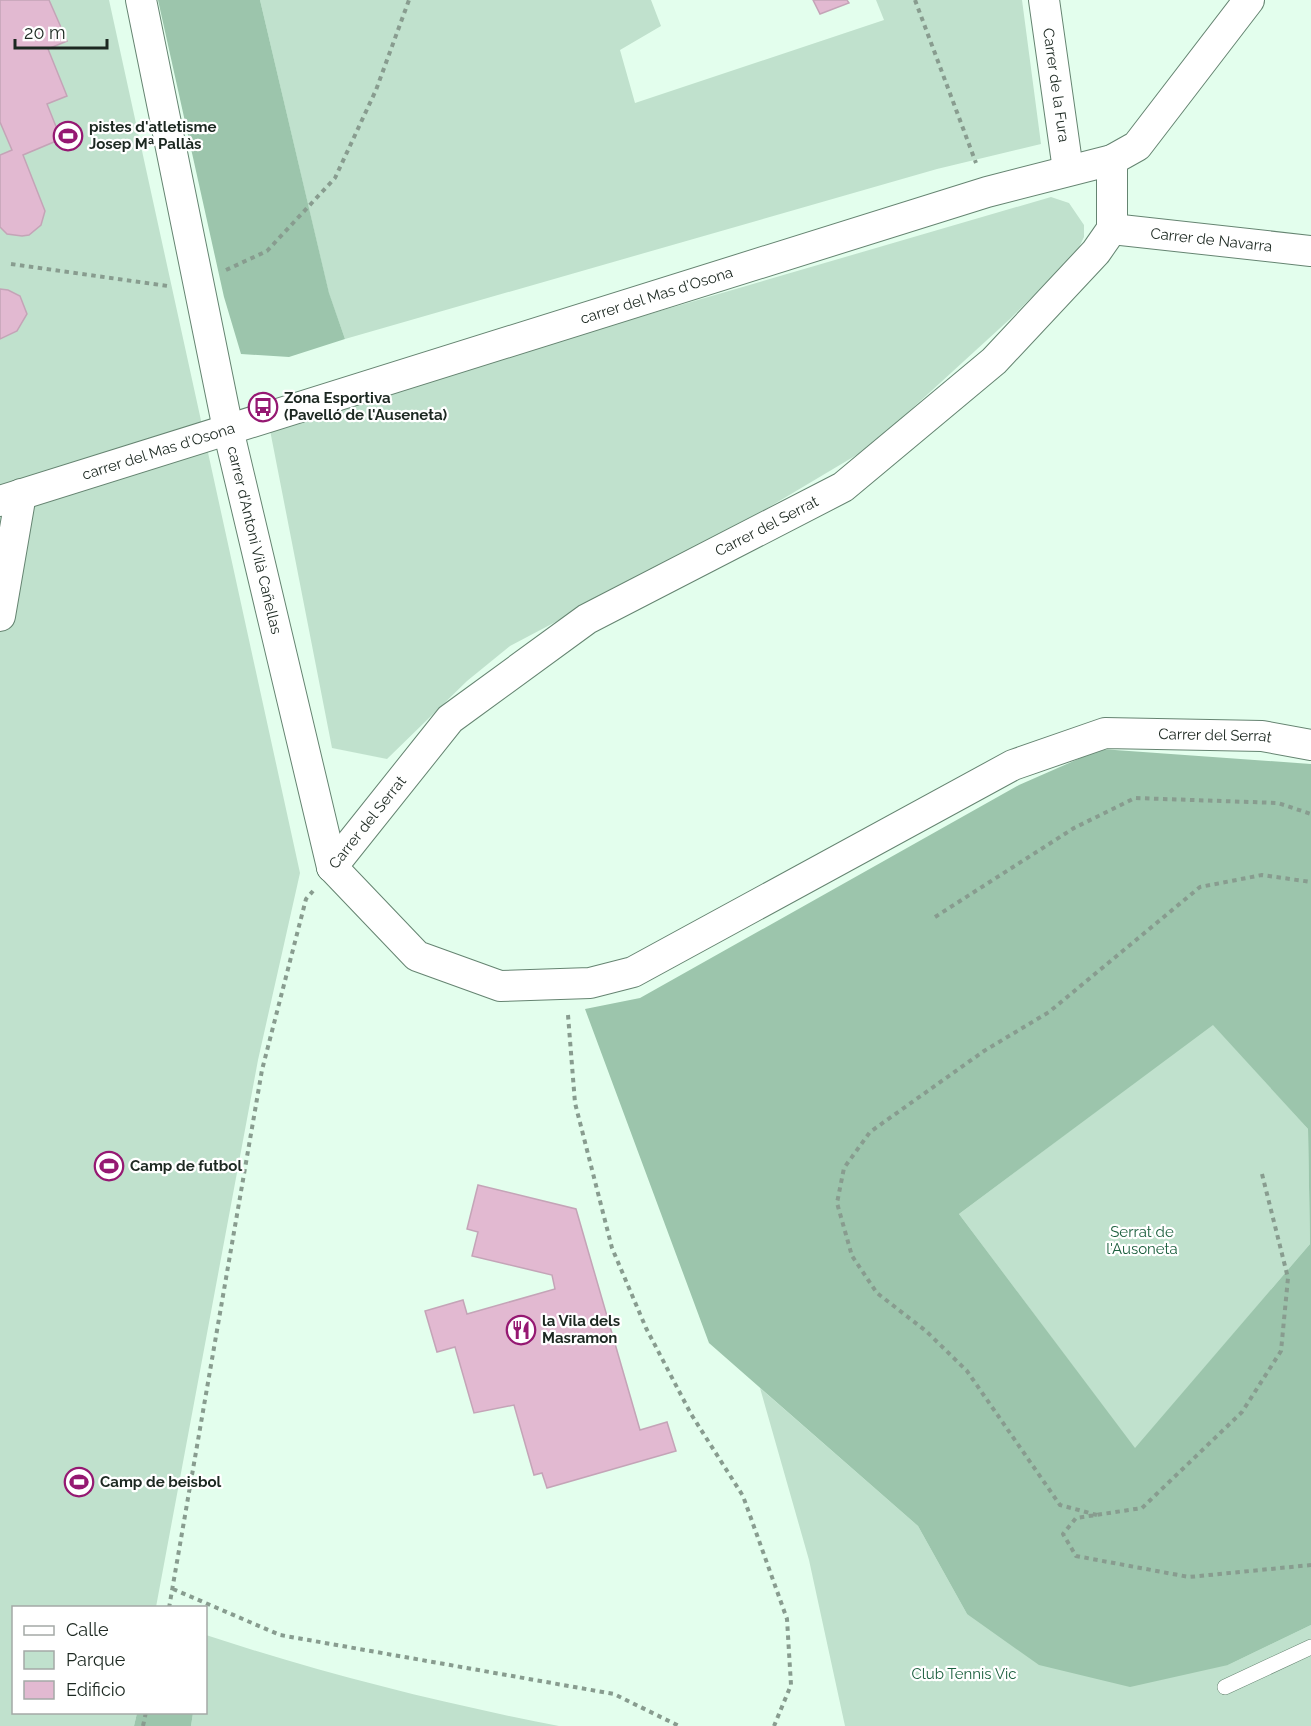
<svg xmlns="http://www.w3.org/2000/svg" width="1311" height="1726" viewBox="0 0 1311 1726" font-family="Raleway,sans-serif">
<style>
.green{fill:#c0e1cd}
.forest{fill:#9cc5ac;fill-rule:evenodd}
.building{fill:#e2b9d1;stroke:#c4a4b7;stroke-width:1.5}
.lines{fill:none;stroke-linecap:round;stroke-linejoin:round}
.service-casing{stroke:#658471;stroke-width:16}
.minor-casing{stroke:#658471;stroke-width:32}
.path{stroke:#889c8f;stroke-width:4;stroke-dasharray:4.5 4.5;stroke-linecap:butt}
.service{stroke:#fff;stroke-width:15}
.minor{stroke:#fff;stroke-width:30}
.labels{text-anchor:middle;stroke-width:4.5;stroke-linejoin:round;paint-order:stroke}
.street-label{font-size:15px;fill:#1c2821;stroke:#fff}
.poi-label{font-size:15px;font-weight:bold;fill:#1c2821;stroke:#fff;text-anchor:start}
.park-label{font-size:15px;fill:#1d603f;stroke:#fff}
</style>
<rect width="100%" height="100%" fill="#e3feed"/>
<path class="green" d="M0 0H109L300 873 258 1060 156 1607 14 1608V1712L137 1713 134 1726H0Z
M260 0H651L661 26 620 50 635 103 884 20 876 0H1022L1041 144 937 169 345 339 329 294Z
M1051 197 1069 203 1084 225V237L1077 251 1010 319 870 447 739 525 510 646 467 681 387 759 332 748 269 425Z
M1213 1024 1308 1129 1310 1244 1135 1449 959 1214Z
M760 1388 918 1526 967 1614 1228 1665 1311 1625V1726H845L809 1560Z
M206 1635C321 1673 440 1703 559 1726H191L193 1713 206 1712Z"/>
<path class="forest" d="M158 0H260L329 293 345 339 289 357 241 354 224 297Z
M1101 749 1311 764V1625L1228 1665 1130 1687 1039 1665 967 1614 918 1526 709 1343 585 1009 640 998 1019 785ZM1213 1025 1308 1129 1310 1244 1135 1448 959 1214Z
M137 1713V1712L193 1713 191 1726H134Z"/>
<path class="building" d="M0 0H49L67 41 48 49 67 96 47 104 61 139 23 155 45 211 41 225 29 235 22 236 7 234 0 227V155L12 150 0 122Z
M813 0H847L849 3 820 14Z
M0 289 8 290 20 296 27 314 17 331 0 339Z
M478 1185 576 1209 640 1430 667 1422 676 1451 547 1488 542 1473 534 1475 514 1405 474 1413 455 1347 437 1352 425 1311 463 1300 467 1314 555 1289 552 1275 472 1256 478 1232 467 1229Z"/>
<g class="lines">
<g class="service-casing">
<path id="service" d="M1225 1687 1311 1647"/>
</g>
<g class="minor-casing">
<g id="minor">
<path id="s1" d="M141 0 228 429 332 867"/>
<path id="s2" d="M1044 0 1068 170"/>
<path id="s3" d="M1112 229 1311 251"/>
<path id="s4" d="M0 501 987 192 1112 160 1137 146 1249 0"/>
<path d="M0 616 21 494"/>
<path id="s5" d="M332 867 450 719 587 619 843 487 994 361 1096 252 1112 229V160"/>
<path id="s6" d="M332 867 417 956 500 986 590 983 633 972 1013 765 1105 733 1262 736 1311 745"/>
</g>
</g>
<path class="path" d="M915 0 976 163
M11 264 168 286
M226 270 267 251 335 178 376 90 409 0
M935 917 1074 828 1135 798 1278 803 1311 814
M568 1015 575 1103 612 1248 646 1328 691 1414 743 1496 787 1619 791 1685 774 1726
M1262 1174 1288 1278 1281 1351 1242 1412 1142 1508 1076 1518 1063 1534 1076 1556 1189 1577 1311 1565
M1097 1515 1060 1505 967 1371 926 1331 877 1293 852 1256 837 1203 844 1168 870 1132 984 1051 1049 1012 1200 887 1262 875 1311 882
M173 1589 280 1635 614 1694 679 1726
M169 1608 262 1070 306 899 313 891
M143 1726 146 1712"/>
<use href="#service" class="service"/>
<use href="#minor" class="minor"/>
</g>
<defs>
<g id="stadium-ring" transform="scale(1.5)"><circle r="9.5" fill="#fff" stroke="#951872" stroke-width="1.5"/><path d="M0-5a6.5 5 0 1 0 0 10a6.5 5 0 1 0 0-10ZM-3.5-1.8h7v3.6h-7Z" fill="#951872"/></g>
<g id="bus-ring" transform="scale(1.5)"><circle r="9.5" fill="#fff" stroke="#951872" stroke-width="1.5"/><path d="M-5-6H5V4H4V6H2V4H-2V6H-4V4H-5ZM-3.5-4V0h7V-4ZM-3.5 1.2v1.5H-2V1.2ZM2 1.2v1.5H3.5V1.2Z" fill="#951872"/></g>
<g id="restaurant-ring" transform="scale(1.5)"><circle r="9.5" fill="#fff" stroke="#951872" stroke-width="1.5"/><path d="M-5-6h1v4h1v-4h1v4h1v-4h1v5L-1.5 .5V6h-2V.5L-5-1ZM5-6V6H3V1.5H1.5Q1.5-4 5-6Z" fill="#951872"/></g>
</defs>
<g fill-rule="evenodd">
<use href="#stadium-ring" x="68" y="136"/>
<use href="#bus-ring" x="263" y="407"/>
<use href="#stadium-ring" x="109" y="1166"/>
<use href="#restaurant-ring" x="521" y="1330"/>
<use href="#stadium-ring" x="79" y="1482"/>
</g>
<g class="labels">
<g class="street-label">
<text dy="5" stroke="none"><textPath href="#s2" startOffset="86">Carrer de la Fura</textPath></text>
<text dy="5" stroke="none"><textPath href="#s3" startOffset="100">Carrer de Navarra</textPath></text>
<text dy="5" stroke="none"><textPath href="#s4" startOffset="688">carrer del Mas d'Osona</textPath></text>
<text dy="5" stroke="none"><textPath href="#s4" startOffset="166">carrer del Mas d'Osona</textPath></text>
<text dy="5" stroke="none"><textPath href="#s5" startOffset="561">Carrer del Serrat</textPath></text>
<text dy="5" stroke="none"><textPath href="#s1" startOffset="552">carrer d'Antoni Vilà Cañellas</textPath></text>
<text dy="5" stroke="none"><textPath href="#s6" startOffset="986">Carrer del Serrat</textPath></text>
<text dy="5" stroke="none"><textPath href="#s5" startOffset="57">Carrer del Serrat</textPath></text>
</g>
<g class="poi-label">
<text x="89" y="132">pistes d'atletisme<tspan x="89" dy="17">Josep Mª Pallàs</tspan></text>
<text x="284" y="403">Zona Esportiva<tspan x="284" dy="17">(Pavelló de l'Auseneta)</tspan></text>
<text x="130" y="1171">Camp de futbol</text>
<text x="542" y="1326">la Vila dels<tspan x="542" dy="17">Masramon</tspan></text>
<text x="100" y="1487">Camp de beisbol</text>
</g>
<g class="park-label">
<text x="1142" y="1237">Serrat de<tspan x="1142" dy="17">l'Ausoneta</tspan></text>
<text x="964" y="1679">Club Tennis Vic</text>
</g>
</g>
<rect x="12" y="1606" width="195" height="108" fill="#ffffff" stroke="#a4a9a6" stroke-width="1.5"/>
<rect x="24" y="1626" width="30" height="9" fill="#ffffff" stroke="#a4a9a6" stroke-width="1.5"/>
<text x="66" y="1636" font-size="18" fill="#1c2821">Calle</text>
<rect x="24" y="1651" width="30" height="18" fill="#c0e1cd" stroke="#a4a9a6" stroke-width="1.5"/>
<text x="66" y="1666" font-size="18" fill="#1c2821">Parque</text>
<rect x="24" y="1681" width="30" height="18" fill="#e2b9d1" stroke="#a4a9a6" stroke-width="1.5"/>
<text x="66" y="1696" font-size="18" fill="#1c2821">Edificio</text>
<path d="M15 39v9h92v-9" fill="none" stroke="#1c2821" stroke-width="3"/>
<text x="24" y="39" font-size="18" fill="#1c2821" stroke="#ffffff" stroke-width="4.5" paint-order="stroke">20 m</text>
</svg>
